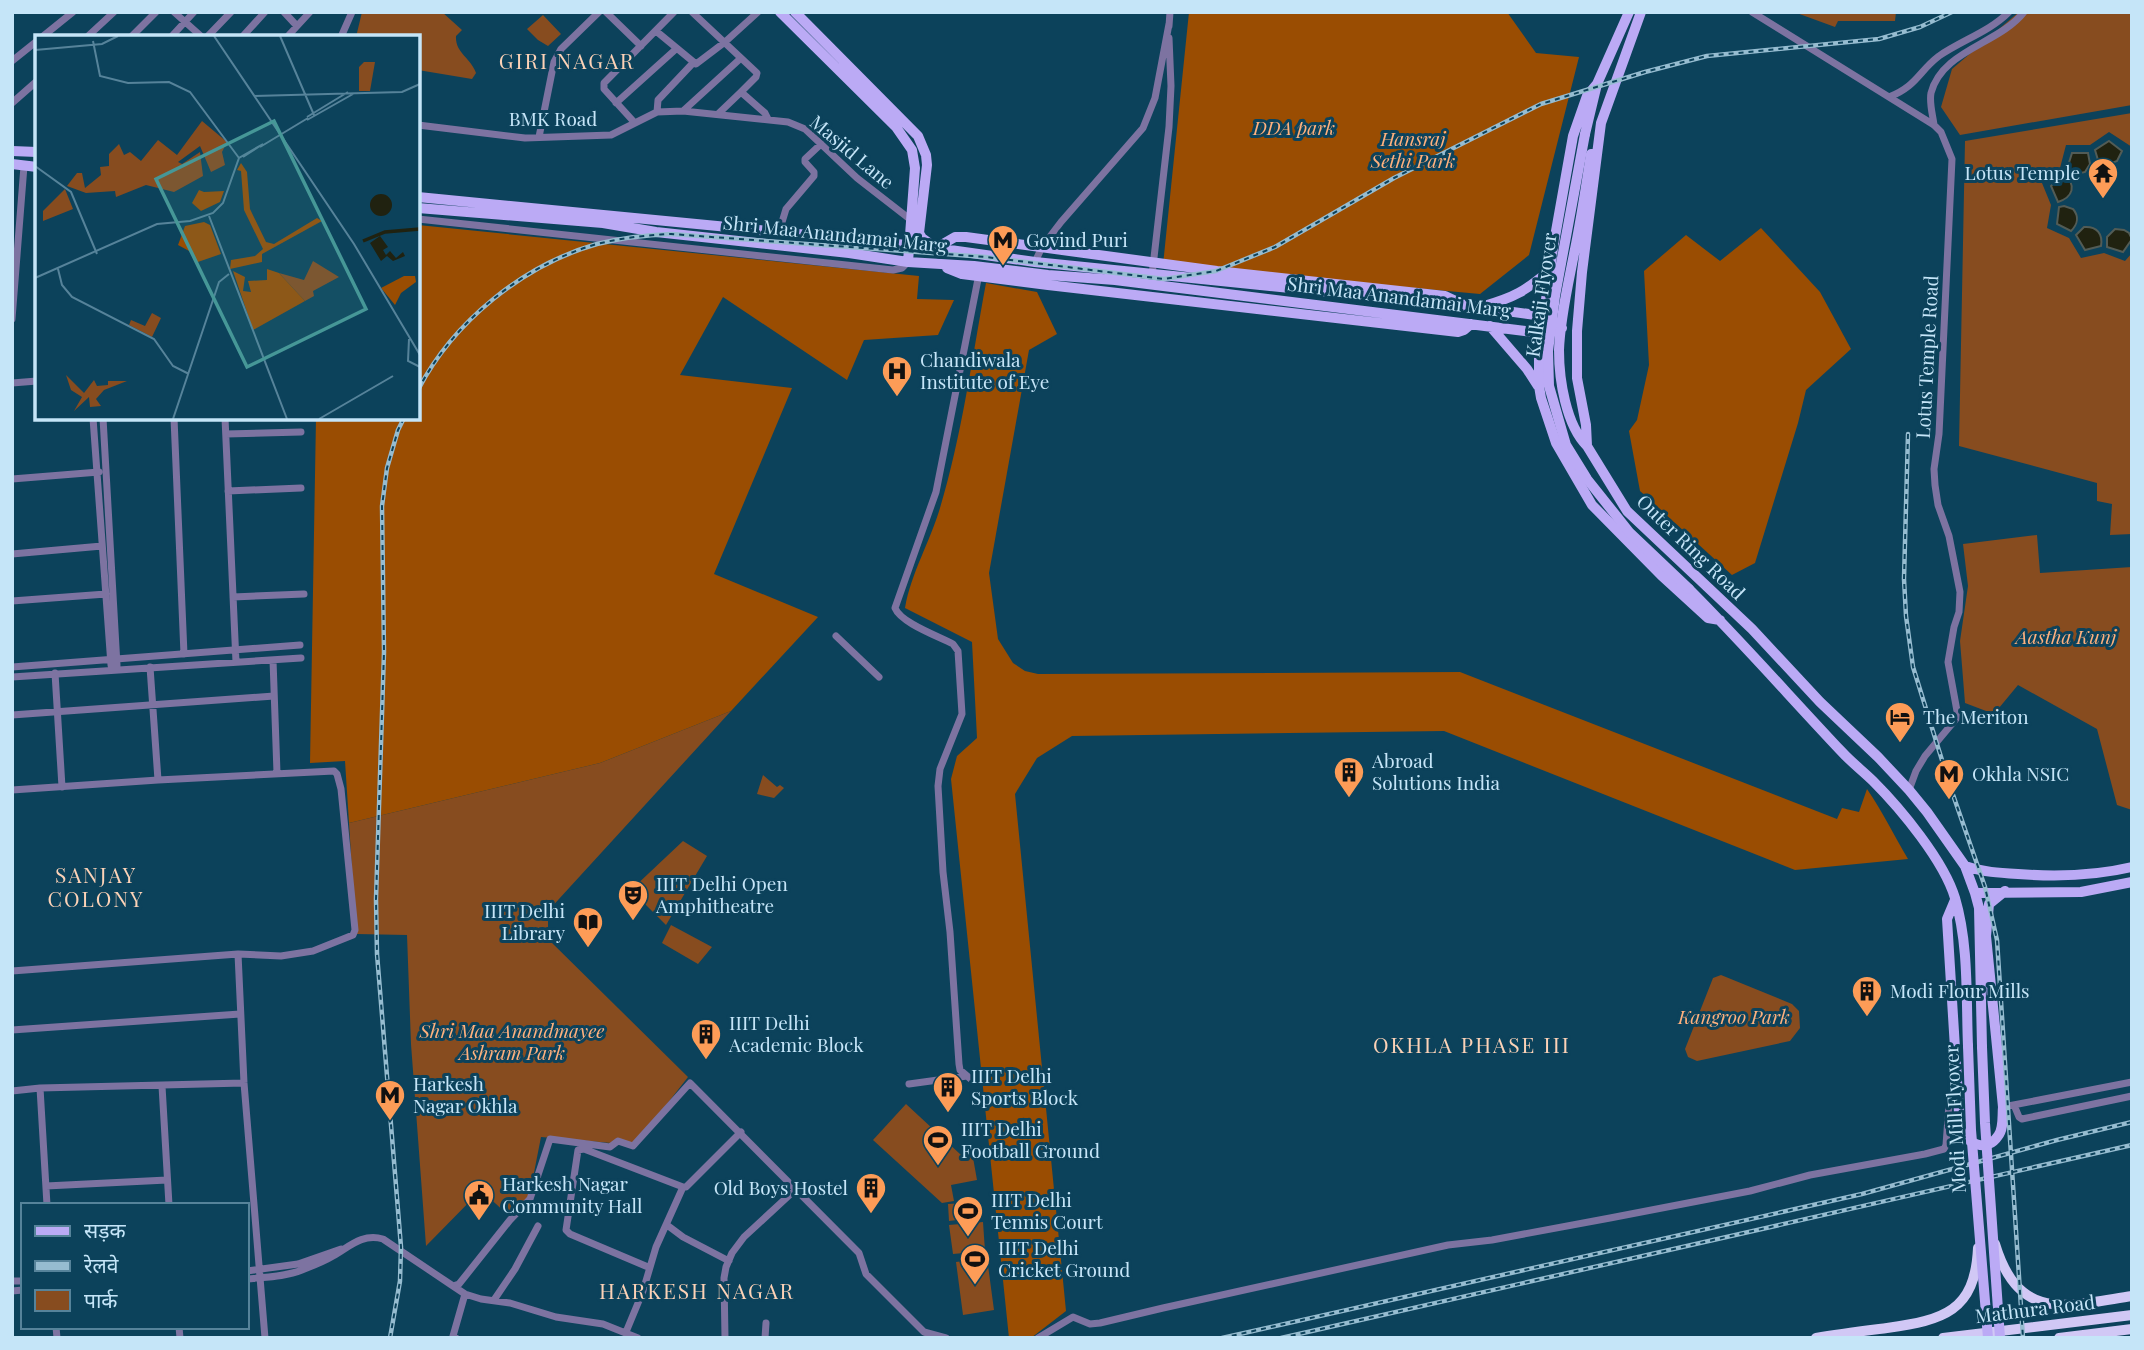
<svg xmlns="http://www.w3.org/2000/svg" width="2144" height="1350" viewBox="0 0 2144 1350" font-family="'Playfair Display','Noto Sans Devanagari',serif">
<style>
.green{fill:#874c1f}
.forest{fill:#9a4d02}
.water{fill:#202210;stroke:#525c56;stroke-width:2}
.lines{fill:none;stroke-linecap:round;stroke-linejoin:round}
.minor{stroke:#7d73a1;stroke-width:7}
.major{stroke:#bbaaf5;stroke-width:10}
.highway{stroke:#d1c8f5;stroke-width:10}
.rail-casing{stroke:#96bcd0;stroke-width:4.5}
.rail{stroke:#0c425b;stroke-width:2;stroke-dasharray:5;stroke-linecap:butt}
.major-bridge{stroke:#bbaaf5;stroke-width:10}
.labels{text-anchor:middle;stroke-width:6;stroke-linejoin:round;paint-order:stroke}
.street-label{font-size:19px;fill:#c5e5f8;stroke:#0c425b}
.park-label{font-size:19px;font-style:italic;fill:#feb17e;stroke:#0c425b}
.poi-label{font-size:19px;fill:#c5e5f8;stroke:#0c425b;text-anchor:start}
.neighbourhood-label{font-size:21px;letter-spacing:2px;fill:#fcd2b7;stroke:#0c425b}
.inset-river{fill:none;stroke:#202210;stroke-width:3.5}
.inset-road{fill:none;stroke:#56839a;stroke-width:2}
.view{fill:#469797;fill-opacity:0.15;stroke:#469797;stroke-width:3.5}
.inset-edge{fill:none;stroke:#c5e5f8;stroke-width:3.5}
</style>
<rect width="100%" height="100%" fill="#0c425b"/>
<path class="green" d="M362 12H442L462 30 456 36C455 53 471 58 476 73L472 79 418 70V37H356Z
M1794 12H1896L1895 21H1838L1835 27Z
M2019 12H2132V105L1960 135 1941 107 1952 69Z
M543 15 561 34 548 46 538 40 527 29Z
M2132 113V147L2109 132 2090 145H2066L2060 168 2042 183 2051 205 2047 228 2069 238 2081 258 2104 253 2125 261 2132 253V534L2110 535 2112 504 2097 501V483L1959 446 1965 141Z
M2037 535 2040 573 2132 567V810L2117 805 2097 729 2018 685 1994 714 1965 703 1960 641 1968 586 1963 544Z
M731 711 548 911V939L688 1077 635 1145 541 1137 529 1198 510 1217 481 1190 426 1246 411 1044 407 935 356 934 349 823 600 763Z
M763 775 777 787 780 785 784 788 774 798 757 794Z
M683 841 707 856 666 925 631 890Z
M671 925 712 947 698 964 662 943Z
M1721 975 1792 1004 1799 1011 1800 1028 1790 1041 1697 1061 1688 1057 1685 1049 1713 978Z
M906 1104 960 1154 972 1152 977 1180 951 1185 954 1201 942 1203 873 1140Z
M980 1202 981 1217 949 1221 948 1204Z
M983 1222 985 1251 953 1254 949 1225Z
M987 1258 994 1310 963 1315 956 1262Z"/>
<path class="forest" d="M1189 12H1507L1536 53 1579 57 1529 255 1480 294 1163 265Z
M418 225 919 276 917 299 954 300 938 335 864 340 847 380 723 297 680 375 792 388 714 574 818 617 731 711 600 763 349 823 345 761 310 763 316 418H418Z
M1761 228 1820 292 1851 349 1806 390 1798 423 1755 563 1732 575 1640 491 1629 431 1637 420 1649 365 1644 271 1686 235 1720 261Z
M986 283 1037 292 1057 334 1029 350 989 573 998 639 1013 663 1025 671 1038 674 1460 672 1837 819 1842 808 1859 812 1867 789C1883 812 1894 836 1908 859L1795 870 1444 731 1072 736 1037 758 1015 794 1066 1311 1031 1338H1009L951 779 957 756 977 738 972 642 905 608C911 573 930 542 940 508 962 435 972 358 986 283Z"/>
<path class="water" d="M2109 141 2122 151 2117 161 2107 165 2098 160 2095 150Z
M2072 153H2088L2090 164 2085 172 2077 174 2067 169Z
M2064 175C2077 185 2073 197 2058 202L2051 186Z
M2064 206 2073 209C2079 216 2078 224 2071 231L2057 224 2059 207Z
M2084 227C2097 226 2103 234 2101 246L2085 250 2076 235Z
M2115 229 2124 230 2129 233 2132 239 2123 252 2107 247V237Z"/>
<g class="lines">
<path class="minor" d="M174 12 202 37
M284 12 297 26
M606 12 641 46
M692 12 757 73 756 77 741 92 765 113 768 119
M1752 12 1934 125 1941 132 1952 159 1939 434 1934 469 1935 485 1938 505 1949 536 1960 592 1959 612 1954 627 1948 662 1957 711 1956 719 1925 756 1916 771 1909 790
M1169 26 1170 12
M656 31 696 64 725 42 758 12
M42 37 73 12
M87 37 114 12
M131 37 156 12
M171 37 194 12
M207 37 231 12
M242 37 265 12
M287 37 310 12
M341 37 352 12
M12 61 37 41
M1889 97C1917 86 1919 71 1939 56 1962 40 1989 32 2009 12
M12 103 37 81
M616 103 676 49
M683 111 741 58
M657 112 658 100 693 63
M718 114 741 92
M634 122 604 89V83L674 12
M418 125 525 138 611 135 657 112 683 111 788 122 805 129 857 178 911 220
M1934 125C1933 116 1929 103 1931 93 1942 50 1999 44 2024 12
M539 137 554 62 561 49 599 12
M418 219 893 270 902 268 908 262
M779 232 786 209 814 176V172L805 162V159L821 144
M1035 262 1042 247 1061 222 1143 128 1155 98 1169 24
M1152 275 1169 127 1171 86 1169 38
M12 319 24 166
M12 383 37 381
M93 418 111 665
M103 418 117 665
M174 418 184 654
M225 418 236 662
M226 434 301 432
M12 479 99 472
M228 491 301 488
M12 554 102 546
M233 597 304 594
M12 601 106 594
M836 636 879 677
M273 660 277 773
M12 667 300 645
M150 667 158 780
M55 673 62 787
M12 677 301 658
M12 715 274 696
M12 790 158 780 334 771 337 774 341 789 355 930 353 935 313 951 281 956 238 954 12 971
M238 954 244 1083 265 1338
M12 1030 240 1014
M973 1081 960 1070 959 1064 950 932 943 872 938 786 940 769 962 714 958 651 953 644C938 636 901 623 895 608L936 492 979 274
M909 1084 967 1076
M162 1086 169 1205
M40 1088 47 1205
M12 1091 40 1088 244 1083
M2014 1105 2019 1117 2022 1119 2132 1096
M2003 1107 2132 1082
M46 1186 167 1180
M667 1225 683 1237 729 1261
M648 1267 570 1234 566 1230 578 1150 584 1149 683 1187
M247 1271 298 1264 341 1249
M247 1279C265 1277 285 1277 302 1270 312 1266 323 1262 333 1256 349 1247 362 1233 383 1239L450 1284 453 1286 459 1284 510 1220 530 1199 550 1139 610 1147 618 1141 633 1146 690 1083 859 1253 866 1274 924 1332 946 1338
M12 1281H23
M453 1286 465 1294 481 1299 510 1303 556 1317 603 1324 638 1338
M12 1291 23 1290
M494 1300 515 1269 538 1226
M56 1327 57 1338
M179 1327 180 1338
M626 1332 643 1291 656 1247 683 1187H686L741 1132
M456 1338 453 1336 465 1294
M725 1338 724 1278 726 1267 732 1253 744 1237 796 1189
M765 1338 766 1323
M1038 1338 1073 1317 1090 1324 1100 1323 1163 1308 1448 1245 1492 1240 1610 1218 1750 1191 1810 1175 1925 1154 1944 1149 1946 1145 1949 1104"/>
<path class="major" d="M780 12 896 127 912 150 915 168 908 262
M795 12 918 136 926 155 927 165 919 233 922 238 936 248
M1641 12 1601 123 1582 272 1577 331V378L1586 425 1587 446 1627 511 1752 629 1820 702 1878 757 1909 790 1927 812 1965 866 1975 893 1979 908 1982 1047
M1597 84 1587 96 1573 136 1553 248 1539 351V386L1541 398 1556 443 1592 505 1661 575 1708 618 1720 620
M1585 134 1597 84 1629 12
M12 151 37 152
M12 164 37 167
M418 197 779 232 936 248 1035 262 1477 307 1543 316 1562 328
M418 208 603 223 656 232 849 253 908 262 974 266 1048 275 1115 280 1541 333 1558 329
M936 248 955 237H966L1217 271 1445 296 1462 304
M947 268 962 274 1048 285 1458 332 1464 330 1471 324
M1484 306C1515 297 1525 291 1549 271
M1490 326 1527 369 1538 386
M1587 446C1566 425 1559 380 1559 350 1560 319 1568 285 1574 254 1581 221 1586 187 1591 154
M1689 589C1742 642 1791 698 1842 752 1852 763 1863 771 1873 781 1901 809 1944 861 1955 898 1969 945 1966 998 1968 1046
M1965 866C1982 872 2000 873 2018 874 2057 877 2094 876 2132 867
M1975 893 2081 892 2132 882
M1955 900 1947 919 1960 1129C1967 1144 1987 1153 1998 1136 2004 1129 2002 1116 2003 1107L1986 936 1989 904 2005 891"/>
<path class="highway" d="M1995 1244C2019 1323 2067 1306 2132 1296
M1816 1338C1840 1334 1864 1331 1887 1328 1943 1320 1975 1312 1978 1248
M1943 1338 2132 1315
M2059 1338 2132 1329"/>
<g class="rail-casing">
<path id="rail" d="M418 390C453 322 523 265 597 244 621 238 646 235 671 234L986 257 1164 279 1216 271 1275 247 1394 178 1541 104 1645 72 1707 56 1879 39 1920 27 1952 12
M1908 434 1904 579 1906 616 1913 667 1951 789 1985 887 1997 940 2023 1338
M390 1338 400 1281 401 1247 377 954 376 899 384 652 382 506 387 468 398 430 404 418
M1222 1338 1862 1194 2057 1140 2132 1122
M1281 1338 2132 1145"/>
</g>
<use href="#rail" class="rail"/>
<path class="major-bridge" d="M1585 134 1555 296 1548 351 1549 386 1566 445 1587 479 1630 533 1689 589
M1968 1046 1971 1130 1988 1338
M1982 1047 1985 1123 2000 1338"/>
</g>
<defs>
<g id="temple-pin" transform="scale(1.575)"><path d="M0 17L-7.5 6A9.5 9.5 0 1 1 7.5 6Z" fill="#fd9c57" stroke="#0c425b"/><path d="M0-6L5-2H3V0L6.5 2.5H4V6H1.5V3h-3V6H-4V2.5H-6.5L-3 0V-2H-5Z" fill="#111"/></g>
<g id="metro-pin" transform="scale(1.575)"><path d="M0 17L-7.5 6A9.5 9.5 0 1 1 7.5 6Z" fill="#fd9c57" stroke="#0c425b"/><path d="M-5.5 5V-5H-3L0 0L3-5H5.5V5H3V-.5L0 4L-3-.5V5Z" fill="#111"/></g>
<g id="hospital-pin" transform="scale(1.575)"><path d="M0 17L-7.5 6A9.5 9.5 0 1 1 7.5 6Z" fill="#fd9c57" stroke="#0c425b"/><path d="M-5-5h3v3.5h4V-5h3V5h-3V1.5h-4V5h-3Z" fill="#111"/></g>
<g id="hotel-pin" transform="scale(1.575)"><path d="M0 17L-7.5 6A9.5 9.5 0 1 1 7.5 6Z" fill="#fd9c57" stroke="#0c425b"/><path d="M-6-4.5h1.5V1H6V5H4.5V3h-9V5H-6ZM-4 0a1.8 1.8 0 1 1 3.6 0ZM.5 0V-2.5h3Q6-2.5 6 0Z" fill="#111"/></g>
<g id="building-pin" transform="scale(1.575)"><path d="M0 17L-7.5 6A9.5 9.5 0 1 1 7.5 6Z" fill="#fd9c57" stroke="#0c425b"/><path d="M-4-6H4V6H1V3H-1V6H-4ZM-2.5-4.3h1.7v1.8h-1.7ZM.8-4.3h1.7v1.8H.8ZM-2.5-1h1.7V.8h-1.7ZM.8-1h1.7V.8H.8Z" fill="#111"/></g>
<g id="theatre-pin" transform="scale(1.575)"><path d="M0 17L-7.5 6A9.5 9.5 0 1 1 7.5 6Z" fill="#fd9c57" stroke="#0c425b"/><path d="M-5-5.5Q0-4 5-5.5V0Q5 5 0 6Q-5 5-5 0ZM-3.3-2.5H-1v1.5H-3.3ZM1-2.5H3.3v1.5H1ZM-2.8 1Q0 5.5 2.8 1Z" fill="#111"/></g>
<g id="library-pin" transform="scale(1.575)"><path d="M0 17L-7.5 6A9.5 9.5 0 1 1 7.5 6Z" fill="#fd9c57" stroke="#0c425b"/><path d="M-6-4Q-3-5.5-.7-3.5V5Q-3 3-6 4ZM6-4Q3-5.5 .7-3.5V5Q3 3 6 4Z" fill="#111"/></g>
<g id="stadium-pin" transform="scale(1.575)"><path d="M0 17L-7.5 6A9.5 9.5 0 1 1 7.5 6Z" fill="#fd9c57" stroke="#0c425b"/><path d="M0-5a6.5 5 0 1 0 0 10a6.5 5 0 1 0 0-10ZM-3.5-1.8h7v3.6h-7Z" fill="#111"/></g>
<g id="civic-pin" transform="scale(1.575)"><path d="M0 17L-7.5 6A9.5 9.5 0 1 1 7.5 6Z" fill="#fd9c57" stroke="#0c425b"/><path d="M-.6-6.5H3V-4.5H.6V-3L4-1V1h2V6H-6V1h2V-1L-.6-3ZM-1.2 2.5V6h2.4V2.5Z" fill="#111"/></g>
</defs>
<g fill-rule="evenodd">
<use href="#temple-pin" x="2103" y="173"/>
<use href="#metro-pin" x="1003" y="240"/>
<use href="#hospital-pin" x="897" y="371"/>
<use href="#hotel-pin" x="1900" y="717"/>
<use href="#building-pin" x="1349" y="772"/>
<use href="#metro-pin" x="1949" y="774"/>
<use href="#theatre-pin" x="633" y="895"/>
<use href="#library-pin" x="588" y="922"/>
<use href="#building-pin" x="1867" y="991"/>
<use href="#building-pin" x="706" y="1034"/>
<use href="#building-pin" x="948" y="1087"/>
<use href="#metro-pin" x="390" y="1095"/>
<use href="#stadium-pin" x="938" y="1140"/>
<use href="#building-pin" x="871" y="1188"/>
<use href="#civic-pin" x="479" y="1195"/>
<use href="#stadium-pin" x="968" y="1211"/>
<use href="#stadium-pin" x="975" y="1259"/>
</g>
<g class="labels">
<g class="street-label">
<text x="553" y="126">BMK Road</text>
<text transform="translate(852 152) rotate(40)" y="7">Masjid Lane</text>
<text transform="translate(835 234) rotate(6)" y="7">Shri Maa Anandamai Marg</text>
<text transform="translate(1541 295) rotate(-82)" y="7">Kalkaji Flyover</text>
<text transform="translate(1399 297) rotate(7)" y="7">Shri Maa Anandamai Marg</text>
<text transform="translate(1927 357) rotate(-87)" y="7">Lotus Temple Road</text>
<text transform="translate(1691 547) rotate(44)" y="7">Outer Ring Road</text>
<text transform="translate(1955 1119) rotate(-93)" y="7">Modi Mill Flyover</text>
<text transform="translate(2035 1309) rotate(-7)" y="7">Mathura Road</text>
</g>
<g class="park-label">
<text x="1294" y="135">DDA park</text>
<text x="1413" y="146">Hansraj<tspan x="1413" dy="22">Sethi Park</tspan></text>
<text x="2066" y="644">Aastha Kunj</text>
<text x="1734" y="1024">Kangroo Park</text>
<text x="512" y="1038">Shri Maa Anandmayee<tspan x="512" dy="22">Ashram Park</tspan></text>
</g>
<g class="poi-label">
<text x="2080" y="180" text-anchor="end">Lotus Temple</text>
<text x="1026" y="247">Govind Puri</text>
<text x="920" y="367">Chandiwala<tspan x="920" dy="22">Institute of Eye</tspan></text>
<text x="1923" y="724">The Meriton</text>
<text x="1372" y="768">Abroad<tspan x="1372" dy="22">Solutions India</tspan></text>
<text x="1972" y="781">Okhla NSIC</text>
<text x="656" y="891">IIIT Delhi Open<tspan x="656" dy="22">Amphitheatre</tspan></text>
<text x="565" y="918" text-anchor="end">IIIT Delhi<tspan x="565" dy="22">Library</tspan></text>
<text x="1890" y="998">Modi Flour Mills</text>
<text x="729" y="1030">IIIT Delhi<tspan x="729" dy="22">Academic Block</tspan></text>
<text x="971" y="1083">IIIT Delhi<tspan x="971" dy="22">Sports Block</tspan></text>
<text x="413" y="1091">Harkesh<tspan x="413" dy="22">Nagar Okhla</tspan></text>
<text x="961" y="1136">IIIT Delhi<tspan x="961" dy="22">Football Ground</tspan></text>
<text x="502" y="1191">Harkesh Nagar<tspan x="502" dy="22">Community Hall</tspan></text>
<text x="848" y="1195" text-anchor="end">Old Boys Hostel</text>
<text x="991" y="1207">IIIT Delhi<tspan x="991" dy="22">Tennis Court</tspan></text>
<text x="998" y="1255">IIIT Delhi<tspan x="998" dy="22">Cricket Ground</tspan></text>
</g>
<g class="neighbourhood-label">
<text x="567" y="69">GIRI NAGAR</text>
<text x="96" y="883">SANJAY<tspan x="96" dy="24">COLONY</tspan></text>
<text x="1472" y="1053">OKHLA PHASE III</text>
<text x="697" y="1299">HARKESH NAGAR</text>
</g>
</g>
<g transform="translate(35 35)">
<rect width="385" height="385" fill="#0c425b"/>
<path d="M329 27H340L335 56H324V32ZM167 86 192 107 187 117 190 130 176 137 165 111 143 127 147 129 165 117 168 141 139 157 111 150 81 162 80 156 51 158 32 151 42 138H47L50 153 66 140 65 132 74 131V119L84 109 89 120 95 117 106 126 123 105 142 120ZM30 154 38 174 8 186V176ZM278 226 304 242 278 256 279 261 270 266 244 238 269 245ZM117 278 126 283 117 302 94 290 96 285 110 291ZM31 340 49 358 59 345 62 351 73 350V346H92L69 355 61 364 66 371 55 372 54 362 39 376 47 362 36 355Z" fill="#874c1f"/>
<path d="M206 128 212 137 215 174 231 207 239 209 282 183 287 186 227 219V227L195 234 196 225 220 221 228 214 209 175 206 136 202 135ZM164 155 169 157 189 156 185 167 166 176 157 168ZM169 187 175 190 186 219 160 228 156 217 143 210 150 191ZM232 234 244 238 270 266 218 295 198 236 210 242 208 256 216 257 213 246 232 245ZM369 241H380L381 247 366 258 360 270 346 253Z" fill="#9a4d02"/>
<path d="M335 170a11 11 0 1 1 22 0a11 11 0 1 1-22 0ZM345 201 353 212 348 215 351 220 355 216 361 223 368 217 370 221 358 226 352 221 346 226 335 208Z" fill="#202210"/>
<path class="inset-river" d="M328 206 350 197 385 194"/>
<path class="inset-road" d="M179 1 319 209 385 320M245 1 279 80M58 6 65 41 93 48 134 47 155 57 204 123M0 15 67 9 83 1M219 61 367 57 385 49M272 82 313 57M272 85 318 59M225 112 273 83M0 131 36 157 62 219M174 181 252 384M23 234 27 250 37 262 119 304 138 331 154 339M0 243 122 189 155 186 178 178 188 168 204 123 228 109 208 122M374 304 373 326 385 332M138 384 184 247 194 239M284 384 358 341"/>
<path class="view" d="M239 86 331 274 212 332 121 144Z"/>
<rect width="385" height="385" class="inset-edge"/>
</g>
<rect width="2144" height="1350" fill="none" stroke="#c5e5f8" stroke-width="28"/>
<rect x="21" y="1203" width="228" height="126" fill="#0c425b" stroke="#56839a" stroke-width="2"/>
<rect x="35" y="1226" width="35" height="10" fill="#bbaaf5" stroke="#56839a" stroke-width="2"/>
<text x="84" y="1238" font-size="21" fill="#c5e5f8">सड़क</text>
<rect x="35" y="1261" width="35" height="10" fill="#96bcd0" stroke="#56839a" stroke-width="2"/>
<text x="84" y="1273" font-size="21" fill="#c5e5f8">रेलवे</text>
<rect x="35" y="1290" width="35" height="21" fill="#874c1f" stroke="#56839a" stroke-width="2"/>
<text x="84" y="1308" font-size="21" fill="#c5e5f8">पार्क</text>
</svg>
